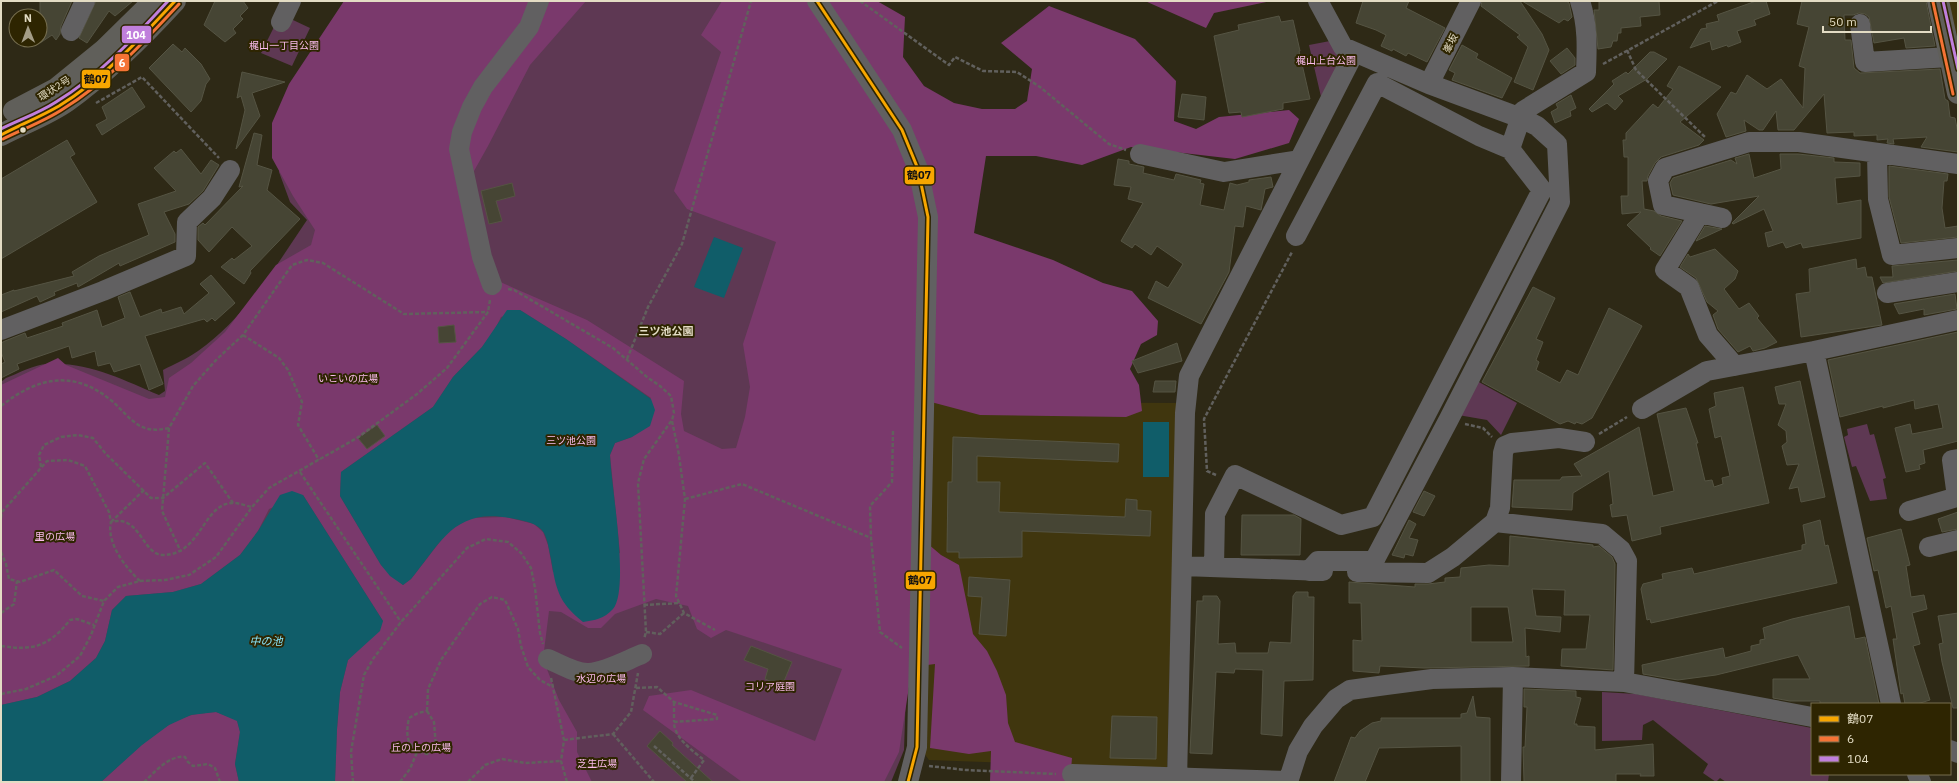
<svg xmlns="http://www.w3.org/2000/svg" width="1959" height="783" viewBox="0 0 1959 783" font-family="'IBM Plex Sans','Noto Sans JP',sans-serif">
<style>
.built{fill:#40360e}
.green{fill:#5e3853}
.forest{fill:#7a396c;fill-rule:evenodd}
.water{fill:#105d69}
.building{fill:#464534;stroke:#555443;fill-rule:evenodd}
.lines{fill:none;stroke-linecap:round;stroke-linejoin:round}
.path{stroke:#61605d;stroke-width:2.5;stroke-dasharray:4 2;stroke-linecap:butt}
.minor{stroke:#616061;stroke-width:20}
.major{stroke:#605f5a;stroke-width:22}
.bus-1-casing{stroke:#2e2501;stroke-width:6}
.bus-2-casing{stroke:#2e2501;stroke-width:6}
.bus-3-casing{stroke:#2e2501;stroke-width:6}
.bus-1{stroke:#f7a600;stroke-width:3}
.bus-2{stroke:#f57335;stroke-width:3}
.bus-3{stroke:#c07fdc;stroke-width:3}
.bus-dot{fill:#e3dcc4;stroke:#2e2501;stroke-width:1.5}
.labels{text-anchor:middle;stroke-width:4;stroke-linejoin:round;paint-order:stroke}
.street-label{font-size:10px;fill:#e3dcc4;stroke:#2e2501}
.park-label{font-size:10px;fill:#fabbec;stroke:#2e2501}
.neighbourhood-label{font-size:11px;font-weight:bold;fill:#e3dcc4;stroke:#2e2501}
.water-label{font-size:11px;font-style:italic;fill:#89e7fd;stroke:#2e2501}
.line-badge{stroke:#2e2501;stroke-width:1.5}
.badge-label{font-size:11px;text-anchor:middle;font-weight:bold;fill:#fff}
.pale-badge-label{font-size:11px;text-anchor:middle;font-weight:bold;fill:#111}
</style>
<rect width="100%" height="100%" fill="#2e2916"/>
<path class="built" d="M1945 1H1958V61Z
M932 402 1177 403 1167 769 929 760 924 753Z"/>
<path class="green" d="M351 1H801L908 631 904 750 891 782H1V382L6 378C17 374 35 364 47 364 87 361 124 380 159 395L165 391 163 370C174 364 187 359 198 351 244 319 276 266 307 220L290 202 279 172 299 86Z
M293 20 310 28 292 66 261 53 276 23Z
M1330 41 1339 55 1340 67 1322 101 1309 45Z
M1477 381 1517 403 1501 435 1487 420 1458 415Z
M1867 424 1870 435 1874 434 1886 478 1883 479 1887 499 1870 501 1856 466 1852 467 1844 437 1848 435 1847 429Z
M1602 692 1636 694 1812 728V774H1829L1828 782H1726L1720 778 1716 782 1703 773 1708 764 1653 720 1643 725 1642 740 1602 741Z"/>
<path class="forest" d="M344 1H589H586L530 65 488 146 460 196 482 274 587 320 684 381 681 414 684 431 722 449 736 448 745 417 750 387 743 344 776 242 687 209 674 191 721 52 701 35 722 1H877L905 17 903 57 924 86 954 103 982 109H1015L1027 101 1032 69 1001 43 1049 6 1135 39 1176 81 1174 121 1196 129 1219 117 1289 110 1299 119 1289 143 1235 159 1131 147 1082 165 1036 156H986L974 233 1053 260 1103 283 1132 291 1158 321 1157 335 1141 344 1130 369 1139 385 1142 411 1126 417 980 415 916 398 914 532 941 555 959 565 973 634 987 651 997 671 1006 695 1008 723 1015 742 1072 758 1070 782H990L991 751 969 754 930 748 935 664 912 667 899 752 884 782H742L643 710 649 696 691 690 815 741 842 669 726 630 711 638 697 629 688 606 656 599 615 614 601 628H588L561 612 549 611 543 659 559 700 577 732V752L592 782H335L337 729 340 692 348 660 383 621 303 495 269 509 258 531 240 555 201 584 173 592 126 596 112 610 105 641 96 658 70 681 37 697 1 705V385L58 358 66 365 149 399 165 397 169 378 191 363 225 332 276 265 311 245 315 230 293 196 272 158V123L289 84ZM520 310 566 339 651 398 632 437 615 443 610 455 620 553 553 572 548 545 543 532 534 524 506 517 471 518 449 530 411 579 403 585 381 565 340 496 341 472 433 407 453 377 482 347 495 329 501 317Z
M1145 1H1271L1214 13 1206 28Z
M216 712 237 720 240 732 235 764 239 782H101C126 760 158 724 192 715 199 713 208 713 216 712Z"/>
<path class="water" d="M714 237 743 248 724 298 694 287Z
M507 310H520L566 339 651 399 655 410 650 426 632 437 615 443 610 455C611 485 630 589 613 609 604 619 595 620 583 622 558 602 556 589 551 559 549 550 548 541 544 533 538 523 525 521 515 519 455 506 443 540 411 579L403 585 390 576 381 565 340 496 341 472 433 407 453 377 482 347Z
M1143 422H1169V477H1143Z
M292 491 303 495 383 621 380 631 348 660 340 692 337 729 335 782H239L235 764 240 732 237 721 216 712 191 715 169 725 142 745 101 782H1V705L37 697 70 681 96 658 105 641 112 610 126 596 173 592 201 584 240 555 258 531 280 495Z"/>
<path class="building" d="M40 1H72L61 26 60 34 56 40 52 35 40 43Z
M96 1H133L115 16 109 11 87 43 79 38Z
M215 1H243L248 8 240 16 243 19 233 29 236 33 225 42 204 25Z
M1363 1H1409L1406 8 1445 28 1427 62 1408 53 1406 56 1393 49 1392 51 1381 46 1386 35 1376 30 1356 23Z
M1482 1H1520L1542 34 1549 50 1533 90 1514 82 1528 47 1517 37 1520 35 1481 6Z
M1522 1H1566L1569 3 1572 17 1568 21 1564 19 1559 23Z
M1599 1H1659L1660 15 1640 17 1641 26 1621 28V33H1618L1617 41H1613L1611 47 1598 49 1594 10H1599Z
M1756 1H1766L1770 14 1754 20 1756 25 1737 31 1741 42 1728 47 1727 45 1712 50 1710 41 1690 48 1701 29 1707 28 1706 24 1719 21 1717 15Z
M1802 1H1926L1935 46 1906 48 1904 38 1874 43 1869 17 1865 14 1859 13 1853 15H1844L1845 40H1851L1854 68 1860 73 1940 69 1945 99 1948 101 1950 117 1955 118 1958 133V152L1921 147 1927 137 1893 139 1894 144 1887 143 1888 139 1877 140V135L1854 136V132L1827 133 1824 94 1794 130H1778L1776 111 1763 130H1759L1744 120 1746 131 1726 137 1717 114 1731 92 1736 94 1747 75 1767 89 1781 79 1803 108 1805 68 1799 66 1809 27 1797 24Z
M1279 16 1281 22 1293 20 1300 51H1299L1310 99 1283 103V109L1242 117 1241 112 1229 113 1214 36 1239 30 1238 25Z
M173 44 182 52 185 48 201 64 210 79 206 84 201 101 191 112 149 68Z
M1462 45 1478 54 1476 58 1512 78 1502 98 1452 80 1455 73 1449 70Z
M1567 48 1575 58V65L1561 74 1550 61Z
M1650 52H1654L1667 59 1647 79 1618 96 1623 101 1615 110 1607 103 1592 112 1589 109 1614 84 1612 81 1626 72 1628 74Z
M1679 66 1721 87 1680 122 1704 140 1699 145 1661 157 1655 163 1648 176 1647 181H1642L1644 209 1654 211 1661 216 1682 221 1660 256 1650 249 1651 248 1627 225 1641 212 1622 214 1621 196H1628V157H1624L1623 140H1626V133L1653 104 1658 108 1673 89 1667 86Z
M242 72 285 82 252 93 260 116 236 149 245 110 241 96 237 98Z
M132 87 145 107 102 135 96 125 107 119 102 107Z
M1182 94 1206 97 1204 120 1178 117Z
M1571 95 1576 108 1570 111 1571 116 1555 123 1551 112 1558 108 1556 104Z
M254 133 262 135 257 165 272 170 267 190 300 219 250 271 251 273 244 284 221 267 232 258 234 260 252 246 232 227 209 252 198 240V227L203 223 205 225 243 186 239 187Z
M67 140 75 154 70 157 97 202 1 259V179Z
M181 149 201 174 211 160 219 165 203 191 189 204 164 212 175 234V242L120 266 119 263 78 287 77 283 54 292 55 295 40 302 37 296 1 312V295L14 290V291L74 276 72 272 99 256 149 235 138 204 176 191 154 168 174 151 176 153Z
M1749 154 1754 178 1781 169 1780 154H1798L1834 158V162L1860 163V176L1835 178 1837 204 1861 200V238L1803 248 1801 243 1786 248 1783 242 1768 247 1765 233 1773 231 1764 209 1733 224 1732 223 1759 196 1711 204 1673 195 1670 183 1673 178 1731 160 1737 164 1735 158Z
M1118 159 1129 161V164L1144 167 1143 173 1174 180 1176 174 1201 180 1200 183 1204 184 1200 205 1224 210 1230 183 1237 185 1249 182V180L1271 177 1273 187 1265 189 1261 210 1246 206 1243 227 1235 226 1229 272 1201 324 1148 298 1156 281 1168 288 1183 264 1157 246 1151 255 1135 244 1132 248 1121 241 1143 203 1128 199 1131 187 1114 185Z
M1889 166 1948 174 1947 181H1944L1942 208 1945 228 1958 226V237L1901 243 1889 197Z
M512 183 515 196 496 201 502 221 489 224 481 191Z
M1705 226 1722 229 1696 241Z
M1715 249 1738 271 1735 279 1724 289 1739 309 1749 303 1759 316 1757 318 1777 342 1765 348 1753 351 1750 346 1738 352 1718 329 1713 315 1718 311 1707 302 1696 278 1680 267 1688 254 1690 257Z
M1856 259 1857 269 1865 267 1867 277H1872L1882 325 1801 337 1796 294 1810 292 1809 269Z
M1958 260V271L1883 283 1880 277H1893L1892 266Z
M211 275 235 303 215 321 212 318 207 322 204 319 145 336 163 384 149 390 140 364 114 372 110 363 98 366 95 351 72 358 69 346 17 364 19 369 1 378V364L5 362 1 352V343L5 341 25 333 27 338 63 326 62 323 97 310 102 327 125 318 118 297 130 292 140 317 161 309 162 313 181 307 184 314 209 293 200 284Z
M1533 287 1555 298 1536 339 1543 342 1536 360 1539 362 1536 370 1560 383 1567 370 1578 375 1609 308 1642 326 1592 418 1582 424 1576 422 1575 424 1568 421 1560 424 1482 382Z
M1955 294 1957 309 1924 315V309L1899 314 1894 304Z
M454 325 456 342 439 343 438 327Z
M1958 332V441L1923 450 1925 463 1919 465 1920 469 1906 472 1895 428 1910 424 1912 434 1943 428 1938 404 1915 409 1914 400 1883 408V406L1840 417 1828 360Z
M1177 343 1182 361 1138 373 1132 361Z
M1155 381H1176L1175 392H1153Z
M1800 381 1825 497 1801 502 1798 487 1789 489 1799 464 1787 465 1782 446 1787 442 1786 431 1778 425 1786 404H1779L1775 387Z
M1743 387 1769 503 1660 527 1661 534 1632 541 1627 515 1612 517 1610 505 1613 504 1609 471 1573 493 1572 510 1512 507 1514 480H1560L1562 477 1582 476 1574 464 1639 427 1653 496 1674 491 1657 414 1686 408 1698 443H1696L1705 481 1712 480 1714 487 1723 484 1722 478 1730 476 1721 436 1715 438 1709 409 1716 406 1714 393Z
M377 425 385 436 367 449 358 438Z
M953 437 1119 444 1118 462 977 456V482H1000L999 512 1125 517 1126 499 1137 500V510L1151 511 1150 536 1022 531V557L959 558V552H947L948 482H952Z
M1424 491 1435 496 1424 516 1413 512Z
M1958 512V529L1942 532 1938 519Z
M1242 515H1294L1301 519 1300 555H1241Z
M1409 520 1416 524 1409 538 1418 540 1413 556 1405 554 1404 558 1392 555Z
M1820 520 1825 546 1828 545 1837 583 1651 623 1650 619 1647 620 1641 589 1643 584 1663 579 1662 574 1692 568 1694 574 1802 550V545L1806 544 1803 525Z
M1901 529 1910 565 1906 566 1911 597 1924 595 1927 609 1912 613 1920 644 1913 646 1930 700 1917 704H1905L1903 693 1901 694 1893 639H1897L1891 606 1886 608 1878 570 1874 571 1867 538Z
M1510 536 1593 545V547L1599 546 1612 557 1615 564 1613 670 1561 666 1562 649H1586L1590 615H1564L1565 590 1532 589 1536 616 1561 617 1560 632 1525 628 1526 657 1529 656V666L1424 668 1380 666 1379 673 1353 671V640L1362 641 1361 603H1349V582L1415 587V584H1428L1445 582V578L1460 577 1461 568 1489 565 1509 566ZM1471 607H1508L1513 642H1471Z
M969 577 1010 580 1006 636 979 634 982 597 968 596Z
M1296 592H1308V597H1314L1313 680 1284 681 1282 736 1261 734 1263 670 1235 669 1234 673 1216 672 1212 754 1190 753 1197 601H1203V596H1217L1220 601 1218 644 1235 643 1236 653H1268L1270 642 1291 643 1293 596Z
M1849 606 1855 639 1865 637 1879 704H1820V701H1790L1773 698V679H1810L1798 655 1716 675 1678 680 1643 674 1642 665 1723 648 1725 658 1751 651V646L1760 644V640L1765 639 1763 628 1792 619Z
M1958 613V708H1953L1942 662 1939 644 1943 643 1938 616Z
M751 646 792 662 782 686 765 679 768 669 744 660Z
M1524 689 1576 691V697L1581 698 1574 724H1577V726L1595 727V750L1653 744 1654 776H1640L1641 774H1616V782H1524L1523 747H1525L1527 707H1524Z
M1473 696 1476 717 1490 718V782H1461V746L1379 748 1365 782H1334L1351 737 1355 738 1360 731 1372 723 1381 721V718H1461V714L1467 713Z
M1112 716 1157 717 1156 759 1110 758Z
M660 731 673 743 672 745 713 782H687L647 746Z"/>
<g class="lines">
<path class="path" d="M860 1 949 65 955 57 983 71 1017 72 1040 87 1109 144 1126 150
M1627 50 1636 70 1706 138
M1603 64 1718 1
M96 103 142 77 219 158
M508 289 514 290 613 348 647 377 660 386 671 396 674 413 672 420 644 459 638 483 646 632 644 639
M243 335 279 358 288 370 302 402 298 425 319 460
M627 359 648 307 682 244 751 1
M1 406C38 377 73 369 112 401 132 419 139 435 169 428L193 386 217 359 243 335 292 265 307 260 323 263 404 314 488 312
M672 421 678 449 685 499 676 596 684 613 715 630
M1465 424 1483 428 1492 437
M169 428 162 511 181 552
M893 431 892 482 870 506 871 538 880 632 902 648
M1599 434 1627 417
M41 467 39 455 44 445 61 437 78 435 93 438 106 454 151 498H163L205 463 233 503
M300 472 401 622
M1216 475 1207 471 1204 419 1292 252
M685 499 742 484 871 538
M1 518 2 512 47 461 68 460 85 466 109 512 111 522
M111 522 144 490
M1 552 6 564 9 579 20 582 54 570 82 596 104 601
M140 581C126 568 106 543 111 522 141 514 142 556 164 555 202 554 203 502 234 503 240 503 246 506 252 507
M644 605 679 603
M1 613 14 604 17 581
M646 632 660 634 684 613
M1 646C34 651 49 646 70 620L77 619 94 625
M551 678 564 740 561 761 567 782
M636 688 657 687 674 702 717 715V719L674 722C674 738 693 751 704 760L691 778
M1 694 26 689 56 676 80 656 91 635 104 601 118 587 140 581 165 580 189 575 216 557 252 507 269 488 357 438 417 394 447 368 488 312 490 300
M674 702V721
M427 711 428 689 441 660 480 604 492 597 505 600 518 629 521 646 528 667 540 680 551 686
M427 711 434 722 436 747 427 754C407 749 405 737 409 718L418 713Z
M613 734 654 782
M564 740 613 734 631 712 638 673
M654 746 695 782
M929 766 966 770 1056 774
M144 782C155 772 169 755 185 757L188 762 193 766 208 764 215 768 220 782
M353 782 351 752 364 675 373 659 401 622 467 548 486 539 508 542 521 553 531 568 535 588 540 633 543 644
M400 782 410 769 417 752
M468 782 485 765 502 759 525 763 561 761"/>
<path class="minor" d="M817 1 902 130 918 169 928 217 917 747 908 782
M281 22 291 1
M1860 24 1865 62 1950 57
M71 31 85 1
M1429 84 1471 1
M1140 154 1224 172 1299 160
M1877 154 1878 199 1892 255 1958 248
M1700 213 1665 270 1689 287 1708 335 1735 366
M1722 218 1663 205 1658 181 1665 168 1749 142H1799L1958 164
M1296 236 1377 83 1479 136 1510 149
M492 285 482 257 459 149 462 132 472 107 483 87 529 27 539 1
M1887 293 1958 282
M1 330 103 291 186 256 187 222 212 198 230 170
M1814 351 1891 704
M1642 409 1707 371 1814 351 1958 320
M1909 511 1957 497 1952 460 1958 459
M1495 522 1500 508 1503 453 1505 446 1512 443 1559 438 1585 442
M1929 547 1958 540
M1183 566 1323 571
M1214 567 1215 514 1235 475 1341 525 1373 517 1542 190 1510 149 1523 111 1586 72C1587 48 1588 25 1580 1
M1309 571 1318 561H1374L1449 419 1560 202 1557 144 1537 126 1521 118 1429 84 1343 47 1318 1
M1357 572 1428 573 1453 557 1495 522 1602 534 1621 550 1627 561 1624 682
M548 659C560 664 576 674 589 673 605 672 627 660 642 654
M1950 750 1958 753
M1072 774 1288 781
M1917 774 1921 782
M1177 782 1185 413 1189 376 1354 53
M1288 782 1298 751 1313 726 1336 699 1350 690 1386 685 1432 679 1513 677 1624 682 1812 717
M1511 782 1513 677"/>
<path class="major" d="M1938 1 1958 93
M14 111 56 89 104 50 154 1
M1 135C22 124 47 115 67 101 107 72 142 37 175 1"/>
<g class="bus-1-casing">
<path id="bus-1" d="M817 1 902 130 918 169 928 217 917 747 908 782
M1 135C20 125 40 117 59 106 103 79 140 39 175 1"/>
</g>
<g class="bus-2-casing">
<path id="bus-2" d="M1933 2 1953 94
M3 139C23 129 45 121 63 109 107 82 144 42 179 4"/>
</g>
<g class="bus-3-casing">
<path id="bus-3" d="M1943 1 1958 69
M1 129C19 120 39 113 56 102 99 76 135 37 168 1"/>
</g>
<use href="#bus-1" class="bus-1"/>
<use href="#bus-2" class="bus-2"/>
<use href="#bus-3" class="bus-3"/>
</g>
<circle class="bus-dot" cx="23" cy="130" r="3.5"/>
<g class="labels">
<g class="street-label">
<text transform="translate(1450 43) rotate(-63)" y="4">峯坂</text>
<text transform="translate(54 88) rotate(-33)" y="4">環状2号</text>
</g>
<g class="park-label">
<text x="284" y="49">梶山一丁目公園</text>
<text x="1326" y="64">梶山上台公園</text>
<text x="348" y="382">いこいの広場</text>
<text x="571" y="444">三ツ池公園</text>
<text x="55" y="540">里の広場</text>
<text x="601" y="682">水辺の広場</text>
<text x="770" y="690">コリア庭園</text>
<text x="421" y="751">丘の上の広場</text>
<text x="597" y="767">芝生広場</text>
</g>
<g class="neighbourhood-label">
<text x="666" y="335">三ツ池公園</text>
</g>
<g class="water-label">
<text x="266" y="645">中の池</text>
</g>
</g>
<g class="line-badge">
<rect x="121" y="25" width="31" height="19" rx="4" fill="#c07fdc"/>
<rect x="114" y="53" width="16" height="19" rx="4" fill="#f57335"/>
<rect x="81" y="69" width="30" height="20" rx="4" fill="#f7a600"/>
<rect x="904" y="166" width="31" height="19" rx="4" fill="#f7a600"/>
<rect x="905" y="571" width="31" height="19" rx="4" fill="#f7a600"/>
</g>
<g class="badge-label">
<text x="136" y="39">104</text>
<text x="122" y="67">6</text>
</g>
<g class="pale-badge-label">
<text x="96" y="83">鶴07</text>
<text x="919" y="179">鶴07</text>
<text x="920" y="584">鶴07</text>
</g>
<rect width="1959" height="783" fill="none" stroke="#e3dcc4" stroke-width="4"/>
<rect x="1811" y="703" width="140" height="72" fill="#2e2501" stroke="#766e4f"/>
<rect x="1819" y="716" width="20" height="6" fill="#f7a600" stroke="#766e4f"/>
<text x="1847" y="723" font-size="12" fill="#e3dcc4">鶴07</text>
<rect x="1819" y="736" width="20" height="6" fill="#f57335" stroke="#766e4f"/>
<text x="1847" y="743" font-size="12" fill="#e3dcc4">6</text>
<rect x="1819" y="756" width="20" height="6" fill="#c07fdc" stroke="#766e4f"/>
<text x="1847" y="763" font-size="12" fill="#e3dcc4">104</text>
<g transform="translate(28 28) rotate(359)"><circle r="19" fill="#2e2501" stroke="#766e4f"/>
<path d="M0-3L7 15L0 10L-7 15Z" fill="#a49d87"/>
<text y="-6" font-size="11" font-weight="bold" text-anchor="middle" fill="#e3dcc4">N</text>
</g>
<path d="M1823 26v6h108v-6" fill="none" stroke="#e3dcc4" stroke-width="2"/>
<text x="1829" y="26" font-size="12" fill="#e3dcc4" stroke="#2e2501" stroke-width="3" paint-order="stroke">50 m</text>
</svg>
